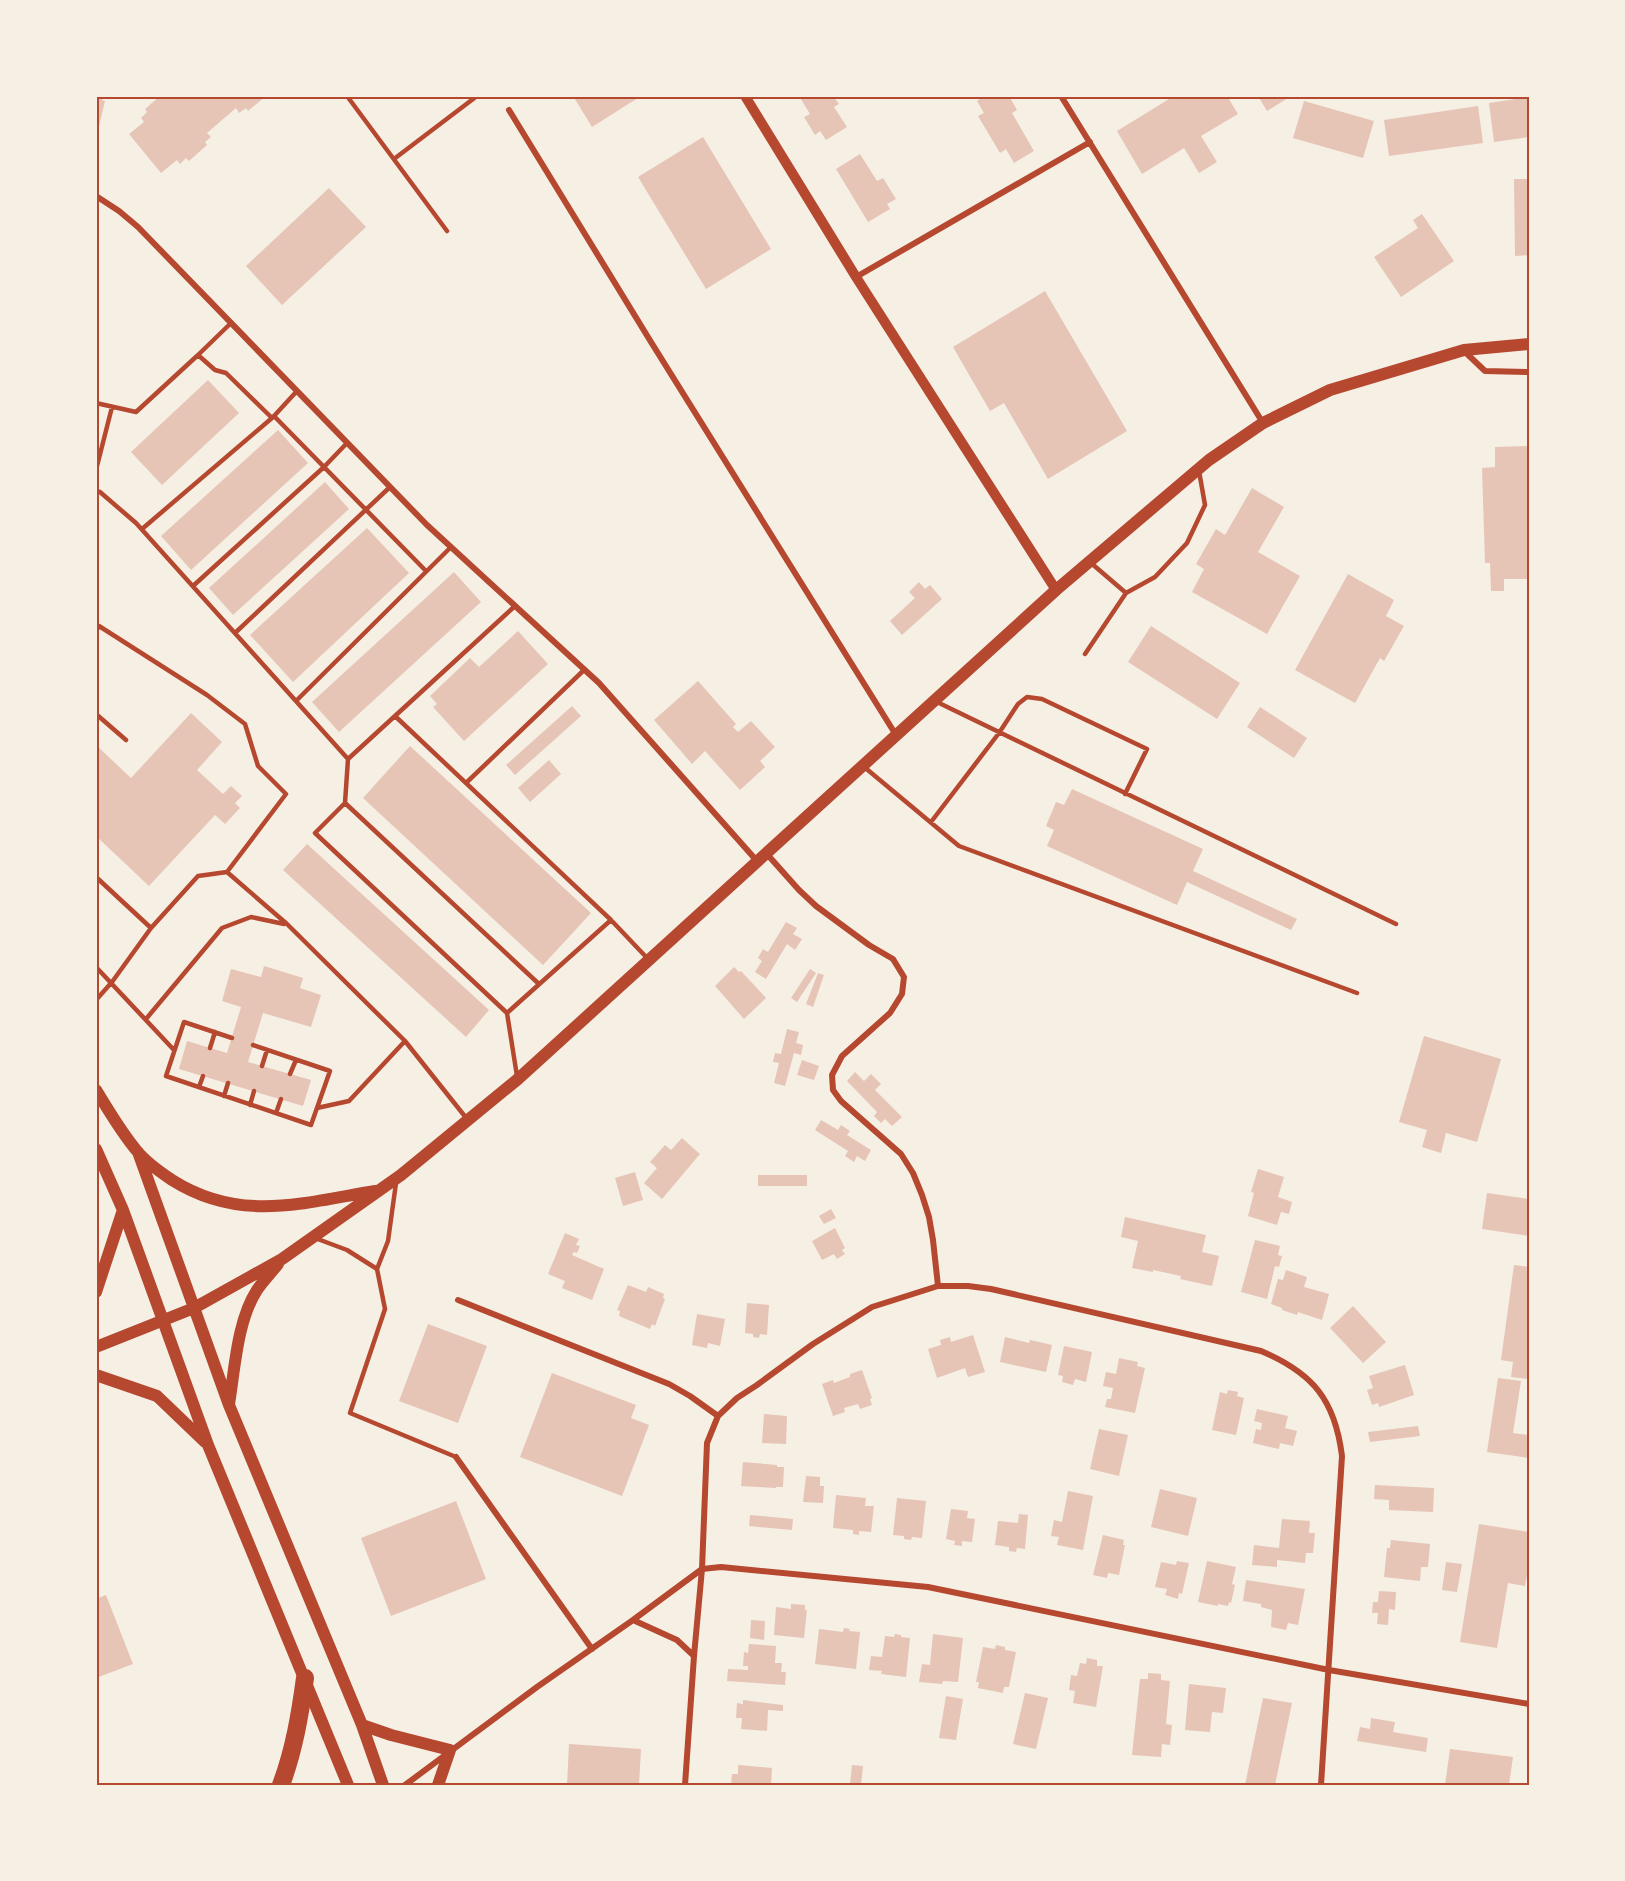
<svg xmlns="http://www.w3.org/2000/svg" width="1625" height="1881" viewBox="0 0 1625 1881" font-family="'DejaVu Sans',sans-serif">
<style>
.building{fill:#e6c5b7}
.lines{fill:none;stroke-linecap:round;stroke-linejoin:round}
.service{stroke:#b5482f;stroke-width:4.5}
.minor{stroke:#b5482f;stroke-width:6}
.tertiary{stroke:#b5482f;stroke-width:10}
.secondary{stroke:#b5482f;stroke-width:12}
.motorway{stroke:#b5482f;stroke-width:18}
.neatline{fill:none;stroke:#b5482f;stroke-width:2}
</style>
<rect width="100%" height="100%" fill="#f6efe4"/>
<path class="building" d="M96 96H103L102 100 105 101 98 130 96 129Z
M160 96H266L248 111 246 108 239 113 236 108 207 133 211 137 205 142 207 145 189 161 186 158 180 164 177 160 161 173 129 134 144 122 141 118 147 112 145 109Z
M573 96H641L592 127Z
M799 96H828L829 98 833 96 839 104 834 107 847 127 826 140 820 131 815 135 804 117 810 114Z
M984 96H1009L1017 110 1012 113 1034 151 1014 163 1006 149 1000 153 978 116 984 113 977 101Z
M1174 96H1227L1238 114 1201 136 1217 162 1199 173 1184 148 1142 174 1117 131Z
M1258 96H1291L1267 111Z
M1529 97V137L1494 142 1489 103Z
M1304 101 1374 121 1363 158 1293 138Z
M1478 106 1483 143 1389 156 1384 120Z
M703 137 771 249 706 289 638 177Z
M860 154 877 181 883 178 896 199 887 204 890 209 868 222 836 169Z
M1514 179H1529V255L1515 256Z
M329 188 366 227 282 305 246 266Z
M1422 214 1454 261 1401 297 1374 257 1418 228 1413 220Z
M1045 291 1127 431 1048 479 1004 403 990 411 953 347Z
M208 380 239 413 162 485 131 452Z
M278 430 308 463 191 570 161 536Z
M1529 446V579H1504V591H1491L1490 563H1485L1482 468 1495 467V447Z
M325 482 349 509 233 615 209 588Z
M1252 488 1284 507 1258 552 1300 576 1267 634 1192 592 1204 569 1196 564 1216 529 1225 535Z
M367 528 409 573 293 682 250 635Z
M454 572 481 602 339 732 312 702Z
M1348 574 1394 600 1386 616 1404 626 1384 661 1380 658 1355 703 1295 670Z
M919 582 925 589 930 585 942 599 902 635 890 621 915 598 909 592Z
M1151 626 1240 683 1217 719 1128 662Z
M518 631 548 664 464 741 433 707 437 704 430 696 470 658 479 667Z
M698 681 736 724 733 727 738 732 751 721 775 747 760 761 765 767 740 790 705 751 692 764 654 720Z
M572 706 581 716 515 775 506 765Z
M1260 707 1307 738 1294 758 1247 727Z
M191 713 222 742 197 770 223 794 231 786 242 796 235 803 240 808 225 824 215 815 149 886 96 836V745L131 778Z
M410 746 591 913 543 965 363 798Z
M549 760 561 774 530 802 518 788Z
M1072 789 1203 849 1193 871 1297 919 1291 930 1187 882 1177 905 1047 846 1054 830 1046 826 1056 802 1064 805Z
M307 844 489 1010 466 1037 283 870Z
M786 922 797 928 793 934 802 939 795 950 787 944 766 979 755 972 762 961 758 958 763 949 768 952Z
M264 966 303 978 300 988 321 995 311 1027 263 1013 248 1062 311 1080 303 1106 179 1069 187 1041 227 1053 241 1007 222 1001 231 969 261 977Z
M734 967 739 972 741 971 766 998 744 1019 715 986Z
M810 969 816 973 797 1002 791 998Z
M818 973 824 975 813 1007 806 1004Z
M787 1029 799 1032 796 1043 803 1045 801 1055 794 1053 785 1086 774 1083 779 1063 773 1062 775 1053 781 1054Z
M1424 1036 1501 1059 1477 1142 1446 1133 1441 1153 1422 1147 1427 1130 1399 1122Z
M802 1060 819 1066 814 1080 797 1075Z
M855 1072 864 1081 871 1074 881 1084 875 1090 902 1117 892 1126 885 1119 881 1123 874 1116 877 1112 847 1081Z
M821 1120 838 1130 841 1125 850 1131 847 1135 871 1150 865 1161 857 1156 854 1162 845 1156 848 1151 815 1130Z
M682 1138 700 1154 662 1199 644 1183 657 1168 650 1162 665 1145 671 1150Z
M1258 1169 1284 1177 1278 1197 1292 1202 1289 1214 1281 1212 1277 1225 1248 1216 1254 1193 1251 1192Z
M635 1172 643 1200 623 1206 615 1178Z
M758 1175H807V1186H758Z
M1487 1193 1529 1199V1236L1482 1229Z
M831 1209 836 1218 824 1224 819 1216Z
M1125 1217 1206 1235 1202 1252 1219 1256 1212 1286 1180 1279 1181 1276 1153 1270V1272L1132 1268 1138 1241 1121 1237Z
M835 1228 845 1248 842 1250 845 1254 837 1259 834 1254 822 1260 812 1241Z
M565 1233 579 1239 576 1245 580 1246 577 1253 574 1252 572 1255 604 1269 592 1300 562 1288 565 1281 548 1274Z
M1255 1240 1280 1246 1278 1255 1282 1256 1279 1267 1275 1266 1267 1299 1241 1292Z
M1514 1265 1529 1267V1379L1511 1377 1513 1362 1501 1360Z
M1286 1270 1307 1277 1304 1287 1329 1294 1322 1320 1298 1312 1297 1315 1282 1310V1308L1271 1304 1278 1279 1283 1280Z
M628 1285 646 1292 648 1287 664 1294 663 1298 665 1299 655 1326 652 1324 650 1329 619 1316 620 1311 617 1310Z
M747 1303 769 1305 767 1335 760 1334 759 1338 753 1337V1334L745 1333Z
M1353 1306 1386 1342 1363 1363 1330 1328Z
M697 1314 725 1319 720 1346 708 1343 707 1348 692 1345Z
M428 1324 487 1346 458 1423 399 1401Z
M973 1335 985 1372 968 1377 965 1368 937 1378 928 1349 941 1345 940 1340 950 1337 951 1342Z
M1005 1337 1029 1343 1030 1340 1052 1345 1046 1372 1000 1362Z
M1064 1346 1092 1352 1086 1382 1075 1379 1073 1385 1062 1382 1063 1376 1058 1375Z
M1119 1358 1138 1362 1137 1366 1145 1368 1135 1413 1105 1407 1107 1399H1111L1113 1388 1103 1386 1106 1372 1116 1374Z
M1405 1365 1414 1395 1379 1407 1378 1403 1372 1405 1367 1390 1373 1388 1369 1376Z
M862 1370 872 1398 870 1399 872 1405 860 1409 858 1404 844 1408 845 1412 833 1416 822 1384 833 1380 834 1383 850 1377V1374Z
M552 1373 636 1405 631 1418 649 1425 622 1496 520 1457Z
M1498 1378 1521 1381 1513 1433 1529 1435V1458L1487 1452Z
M1228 1390 1238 1392 1237 1396 1244 1398 1236 1435 1212 1430 1220 1392 1227 1394Z
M1257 1409 1288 1416 1285 1428 1297 1431 1293 1446 1280 1443 1279 1449 1253 1443 1256 1429 1261 1430 1262 1423 1254 1421Z
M764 1414 787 1416 786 1444 762 1443Z
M1418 1426 1420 1436 1370 1442 1368 1432Z
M1099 1429 1128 1435 1119 1476 1090 1469Z
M743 1462 777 1465V1467H784L783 1487H776V1488L741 1486Z
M806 1476 820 1477V1486H824L823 1503 803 1502Z
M1375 1485 1434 1488 1433 1512 1389 1510V1500L1374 1499Z
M1160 1489 1197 1498 1188 1536 1151 1527Z
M1068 1491 1093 1496 1083 1550 1057 1545 1059 1537 1051 1536 1054 1520 1062 1522Z
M836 1495 866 1498 865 1506H874L871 1532 859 1531V1535L853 1534V1530L833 1528Z
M897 1498 926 1501 922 1538 912 1537 911 1540 904 1539V1536L893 1535Z
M456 1501 486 1579 391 1616 361 1538Z
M951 1509 968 1511 967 1518 975 1519 972 1542 962 1541V1546L954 1545 955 1541 946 1539Z
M1019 1514 1028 1515 1025 1549 1017 1548 1016 1552 1009 1551V1547L995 1545 998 1521 1018 1523Z
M750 1515 793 1519 792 1530 749 1526Z
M1282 1519 1310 1521 1309 1533H1315L1313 1553H1306L1305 1563 1277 1560V1567L1252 1565 1254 1545 1279 1548Z
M1479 1524 1529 1532V1565L1525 1586 1508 1583 1497 1648 1460 1642Z
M1103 1535 1124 1540 1123 1545H1125L1119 1575 1108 1573 1107 1578 1093 1575Z
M1391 1540 1430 1544 1428 1567H1421L1420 1581 1384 1577 1387 1548H1390Z
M1177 1561 1189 1563 1182 1594 1179 1593 1178 1599 1165 1595 1167 1589 1155 1587 1161 1562 1176 1565Z
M1207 1561 1236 1567 1232 1584 1235 1585 1231 1603 1229 1602 1228 1606 1218 1604V1606L1198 1602Z
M1446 1562 1462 1564 1457 1592 1442 1590Z
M1246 1580 1305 1589 1298 1625 1288 1623 1286 1630 1271 1627 1272 1610 1261 1607V1604L1243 1601Z
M1379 1591 1396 1592 1395 1610 1389 1609 1388 1625 1377 1624 1378 1613H1372L1373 1602H1378Z
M106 1595 133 1664 96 1678V1599Z
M791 1604 805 1605V1610H807L804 1638 774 1635 776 1607 791 1609Z
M751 1620 765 1621 764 1640 750 1638Z
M844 1628 850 1629 849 1631 860 1632 856 1669 815 1664 819 1629 843 1632Z
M895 1634 901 1635V1637L910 1638 906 1677 881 1674 882 1671 869 1670 871 1656 882 1657 885 1636 894 1637Z
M933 1634 963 1638 958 1682 943 1681 942 1684 919 1682 922 1664 930 1665Z
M749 1644 776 1646 775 1663H782L781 1672H786L785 1685 727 1681 728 1669 748 1670V1666H743L744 1652 748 1653Z
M996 1645 1005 1647V1650L1016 1652 1009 1687H1004L1003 1693 978 1688 979 1682H976L983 1647 995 1649Z
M1087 1658 1097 1660V1666H1103L1096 1707 1073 1703 1075 1691 1069 1690 1071 1675 1077 1676 1080 1663 1086 1664Z
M1148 1673 1161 1674V1680L1170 1681 1166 1724 1172 1725 1170 1745 1162 1744 1161 1757 1132 1755 1140 1679H1148Z
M1189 1684 1226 1688 1223 1713 1212 1712 1210 1732 1185 1730Z
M1025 1693 1048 1698 1036 1749 1013 1744Z
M946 1696 963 1699 956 1740 939 1738Z
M1263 1698 1292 1703 1275 1785H1245Z
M743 1700 783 1705V1711L768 1710 767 1731 741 1729 742 1718H736L737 1703 743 1704Z
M1371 1718 1395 1722 1393 1732 1428 1738 1426 1752 1357 1741 1360 1727 1370 1729Z
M569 1744 641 1749 639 1785H567Z
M1450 1749 1513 1757 1509 1785H1445Z
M738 1765 772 1768 771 1785H731L732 1774H738Z
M852 1765 863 1766 861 1785H850Z"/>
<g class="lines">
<path class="service" d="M347 96 447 231
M394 159 477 96
M198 355 231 323
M297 391 274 416 426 571
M96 403 136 412 198 355 215 370 226 373 272 418
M96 470 112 407
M96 491 100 492 136 523 348 759 345 803
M142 529 272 418
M1091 563 1126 593
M193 586 324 467 347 443
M96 631 99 626 207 695 245 724 258 766 286 794 227 872 198 876 151 928 112 982 96 1000
M235 633 390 487
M1085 654 1126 593 1155 577 1187 543 1205 505 1199 471
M296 701 451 547
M937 702 1396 924
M96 714 126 740
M395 716 611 920
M348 759 515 606
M863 766 959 846 1357 993
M466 783 584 670
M931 822 999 733 1018 704 1027 697 1042 699 1147 749 1125 794
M227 872 287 924 405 1041 467 1119
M96 877 151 928
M96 967 174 1050
M507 1013 611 920 648 959
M146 1019 222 928 251 917 284 924
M232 1038 184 1022 166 1076 311 1125 330 1071 253 1045
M210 1048 215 1032
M262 1066 267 1050
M290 1074 296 1060
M517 1076 507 1013 315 833 345 803 539 984
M199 1087 203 1076
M224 1096 228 1083
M250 1105 254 1091
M317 1108 349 1101 405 1041
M276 1113 281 1099
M396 1183 388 1241 377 1269 385 1309 350 1413 456 1457
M315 1238 347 1250 377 1269"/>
<path class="minor" d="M1061 96 1263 423
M509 110 651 342 896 735
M96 196 119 211 138 227 427 525 599 683 757 861
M856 277 1090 142
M1464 351 1485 371 1529 372
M766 853 799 890 816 906 869 945 893 959 904 977 902 994 890 1013 842 1056 832 1075 833 1090 841 1101 901 1154 913 1173 922 1195 929 1217 933 1240 938 1286
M458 1300 669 1384 690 1396 718 1416
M456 1457 592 1649
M633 1620 677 1640 694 1656
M405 1785 537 1687 633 1620 702 1569 721 1567 928 1587 1329 1670 1529 1704
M685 1785 694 1656 702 1569 707 1443 718 1416 737 1398 757 1385 813 1344 872 1307 938 1286H968L991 1289 1261 1351C1313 1373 1335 1400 1342 1456L1321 1785"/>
<path class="tertiary" d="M745 96 856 277 1056 590"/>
<path class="secondary" d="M96 1090C109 1111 121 1132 137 1151 146 1162 160 1172 172 1180 240 1223 302 1203 375 1191
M96 1149 123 1210 208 1445 348 1785
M138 1152 229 1405 362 1725 383 1785
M96 1292 123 1210
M96 1347 194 1308 282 1259 401 1175 518 1079 1056 590 1209 460 1263 423 1330 390 1464 350 1529 344
M96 1375 157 1396 205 1442
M229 1404C235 1368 237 1321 257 1290 263 1281 271 1273 278 1264
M362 1725 391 1735 450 1750 438 1785"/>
<path class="motorway" d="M281 1785C294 1750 300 1715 305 1678"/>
</g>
<rect width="1625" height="1881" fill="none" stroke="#f6efe4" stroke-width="195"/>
<rect x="98" y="98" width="1430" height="1686" class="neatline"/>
</svg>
